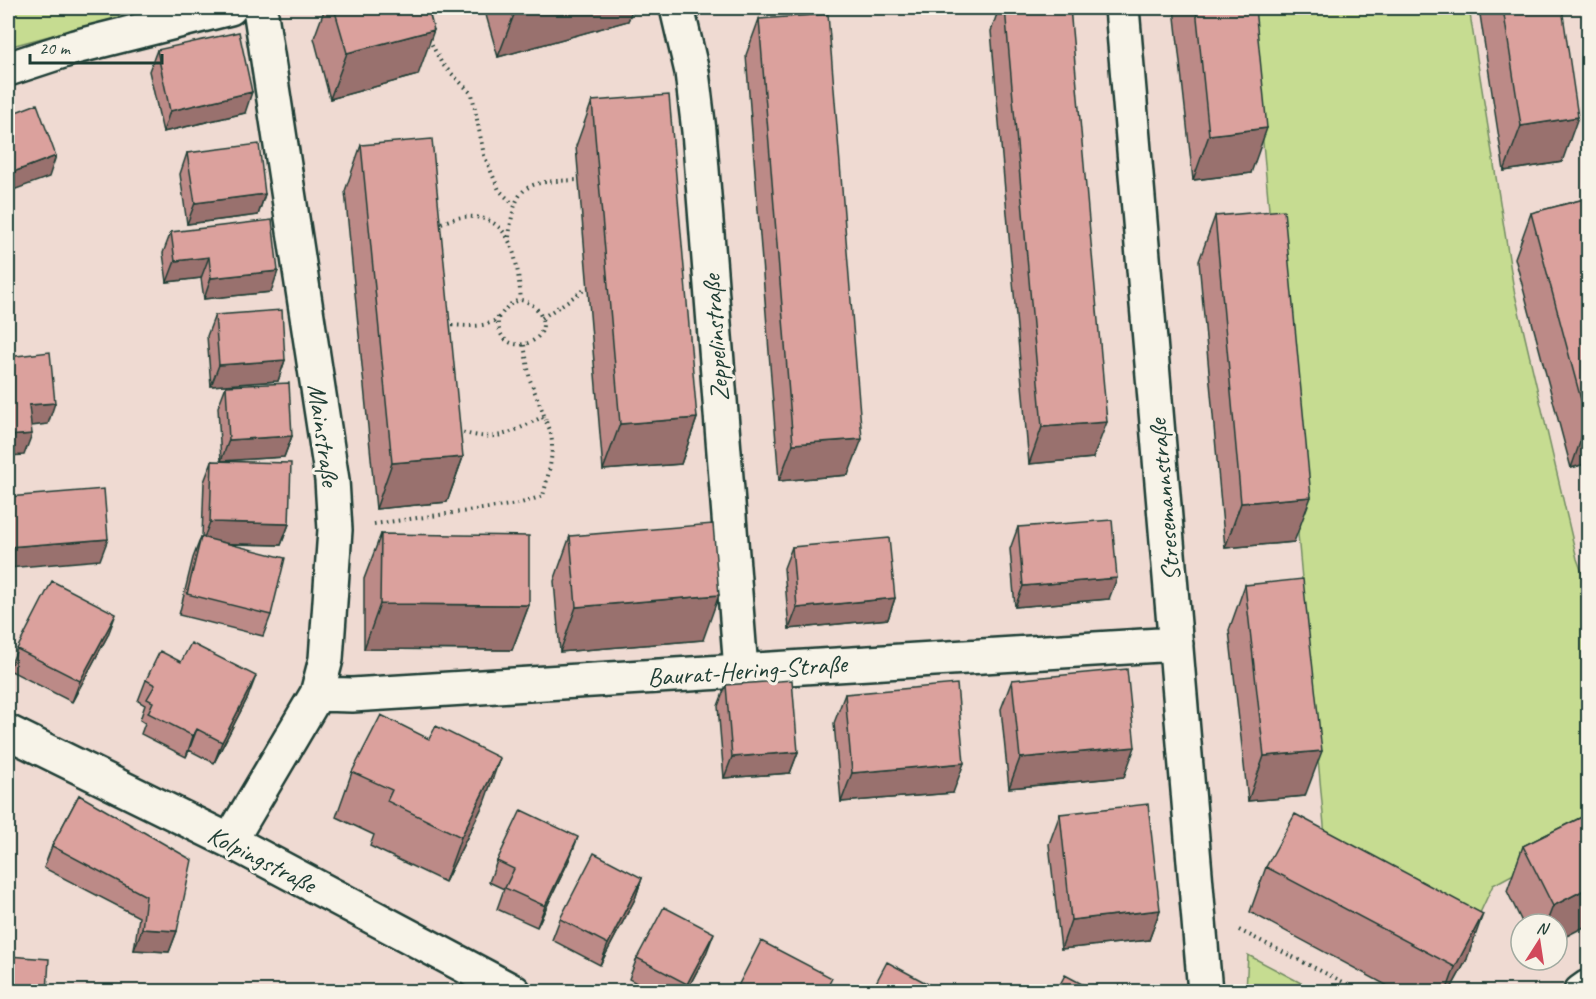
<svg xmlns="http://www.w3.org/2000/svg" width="1596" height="999" viewBox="0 0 1596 999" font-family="Caveat,sans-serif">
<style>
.green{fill:#c6dc91;stroke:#728c62;stroke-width:1.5}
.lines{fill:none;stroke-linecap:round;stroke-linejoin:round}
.minor-casing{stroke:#1f3d34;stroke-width:38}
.path{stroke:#1f3d34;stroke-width:4;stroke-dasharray:1.5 4.5;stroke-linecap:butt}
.minor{stroke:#f7f3e8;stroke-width:33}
.wall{fill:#bc8a87;stroke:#1f3d34;stroke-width:1.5}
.shaded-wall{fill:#99716e;stroke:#1f3d34;stroke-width:1.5}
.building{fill:#dba19d;stroke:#1f3d34;stroke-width:1.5}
.labels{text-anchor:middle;stroke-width:6;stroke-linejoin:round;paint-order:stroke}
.street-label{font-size:26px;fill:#1f3d34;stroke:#f7f3e8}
</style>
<rect width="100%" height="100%" fill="#efdad2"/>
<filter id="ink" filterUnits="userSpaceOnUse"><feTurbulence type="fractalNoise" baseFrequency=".0167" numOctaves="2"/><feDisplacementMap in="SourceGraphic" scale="12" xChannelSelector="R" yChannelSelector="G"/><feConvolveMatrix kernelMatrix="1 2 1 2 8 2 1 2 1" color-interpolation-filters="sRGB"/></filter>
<g filter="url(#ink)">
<path class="green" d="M8 8H154L8 47Z
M1251 8H1469L1514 290 1577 559 1588 588V834L1493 885 1466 943 1328 870Z
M1248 955 1316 991H1246Z"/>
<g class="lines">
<g class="minor-casing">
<path id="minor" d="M677 8 692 72 699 131 741 670
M1122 8 1205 992
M8 69 75 47 230 8
M317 694 352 695 1176 644
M8 732 230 841 514 992
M230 841 317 694 326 659 335 530 332 480 260 8
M1581 992 1588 987"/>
</g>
<path class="path" d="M429 39 442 64 472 94 484 155 499 190 514 205
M436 225C444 222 454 218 463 217 514 213 517 261 521 300
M509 237C515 182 526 182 578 180
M542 318 587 288
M446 325C461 325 487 330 499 317 507 308 508 303 521 300 529 302 536 306 540 314 557 345 495 362 498 317
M524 345 530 380 546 420
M374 524 518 504 543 496C548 475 561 435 542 417 509 434 495 443 458 431
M1239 930 1363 992"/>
<use href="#minor" class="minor"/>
</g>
<path class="wall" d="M325 8H428L418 75 330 99 314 38Z
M484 8H633L628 21 498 57Z
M999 8H1070L1093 458 1029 464 991 31Z
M1174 8H1255L1251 173 1193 180Z
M1479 8H1562V162L1504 171Z
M759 19 848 475 779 481 746 55Z
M157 50 245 113 163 132 149 71Z
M592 101 697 418 681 464 603 470 576 146Z
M361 145 463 457 447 502 376 509 345 191Z
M187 153 265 194 258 215 187 224 180 174Z
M1588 198V463L1571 468 1515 258 1531 213Z
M1215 216 1294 542 1225 548 1199 261Z
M171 232 271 292 204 299 201 278 167 282 163 253Z
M215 315 285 360 278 381 211 386 207 336Z
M226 386 292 436 284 457 221 461 218 407Z
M212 461 289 524 281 545 230 544 271 615 263 636 179 615 193 558 201 537H202L204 482Z
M1018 527 1109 599 1015 607 1010 549Z
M381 534 529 605 512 650 364 649V579Z
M1588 534V549L1586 542Z
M570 536 703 640 560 652 554 581Z
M792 547 895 598 888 619 789 629 784 568Z
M1245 585 1305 796 1248 801 1229 630Z
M108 635 72 702 9 670 17 649Z
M146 680 248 697 214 763 189 750 186 757 141 734 145 723 140 720 145 705 138 701Z
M1012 680 1124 777 1009 788 1001 709Z
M726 685 798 752 790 773 724 778 718 706Z
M845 694 953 793 841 802 834 723Z
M352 772 484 803 445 882 370 846 374 835 336 817Z
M79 795 177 931 169 952 134 950 139 917 44 868 52 846Z
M1060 814 1160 910 1149 940 1061 949 1049 844Z
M1588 814 1557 924H1523L1507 891 1523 846Z
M570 858 537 927 497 909 504 889 489 882 497 861Z
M1266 867 1467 959 1449 992H1399L1250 912Z
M642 878 635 899 600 965 552 940 560 919Z
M706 954 686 992H653L629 979 637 958Z"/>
<path class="shaded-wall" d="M532 8H633L628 21 498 57 515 12Z
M434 30 418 75 330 99 347 53Z
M252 92 245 113 163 132 170 111Z
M1578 117 1562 162 1504 171 1521 126Z
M1267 128 1251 173 1193 180 1209 135Z
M56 156 49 177 8 192V174Z
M265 194 258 215 187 224 195 203Z
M209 257 201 278 167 282 175 261Z
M278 271 271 292 204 299 211 278Z
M285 360 278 381 211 386 219 365Z
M55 403 48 424 22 427 29 405Z
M697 418 681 464 603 470 620 424Z
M1107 422 1093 458 1029 464 1042 427Z
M1587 422H1588V463L1571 468Z
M32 434 24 455 8 456V436Z
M292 436 284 457 221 461 229 440Z
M862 439 848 475 779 481 793 444Z
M463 457 447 502 376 509 392 463Z
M1311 497 1294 542 1225 548 1241 503Z
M210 522 289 524 281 545 202 543Z
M108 539 100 560 8 568V547Z
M1117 578 1109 599 1015 607 1023 586Z
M719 595 703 640 560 652 576 607Z
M895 598 888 619 789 629 797 608Z
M380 604 529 605 512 650 364 649Z
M116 614 108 635 72 702 80 681Z
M256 676 248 697 214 763 222 742Z
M197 729 189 750 186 757 193 736Z
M1135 747 1124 777 1009 788 1020 758Z
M1322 751 1305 796 1248 801 1264 756Z
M798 752 790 773 724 778 732 757Z
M500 758 484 803 445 882 461 837Z
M964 763 953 793 841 802 852 773Z
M578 837 570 858 537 927 545 906Z
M642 878 635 899 600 965 608 944Z
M1588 888V925L1557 941V924H1546L1553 906Z
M1160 910 1149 940 1061 949 1071 920Z
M1483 914 1467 959 1449 992H1446L1455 967Z
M142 929 177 931 169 952 134 950Z
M714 933 706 954 686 992H684L687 984Z"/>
<path class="building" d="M334 8H428L434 30 347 53Z
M513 8H532L515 12Z
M1005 8H1070L1107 422 1042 427Z
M1196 8H1255L1267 128 1209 135Z
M1503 8H1562L1578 117 1521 126Z
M828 14 862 439 793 444 759 19Z
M239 32 252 92 170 111 157 50Z
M669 95 697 418 620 424 592 101Z
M37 104 56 156 8 174V115Z
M432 139 463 457 392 463 361 145Z
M259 144 265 194 195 203 187 153Z
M1588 198V422H1587L1531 213Z
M1284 210 1311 497 1241 503 1215 216Z
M272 220 278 271 211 278 209 257 175 261 171 232Z
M282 310 285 360 219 365 215 315Z
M50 352 55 403 29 405 32 434 8 436V357Z
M289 383 292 436 229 440 226 386Z
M212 461 291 463 289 524 210 522Z
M104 489 108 539 8 547V497Z
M1112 520 1117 578 1023 586 1018 527Z
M713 524 719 595 576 607 570 536Z
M381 534 529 536V605L380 604Z
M201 537 285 558 271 615 187 594Z
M889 538 895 598 797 608 792 547Z
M1303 579 1322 751 1264 756 1245 585Z
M52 581 116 614 80 681 17 649Z
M191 643 256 676 222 742 197 729 193 736 148 713 153 702 147 699 155 685 146 680 160 651 181 662Z
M1127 669 1135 747 1020 758 1012 680Z
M792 680 798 752 732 757 726 685Z
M957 684 964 763 852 773 845 694Z
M381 715 429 739 436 726 500 758 461 837 387 801 392 790 352 772Z
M79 795 192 860 177 931 142 929 146 896 52 846Z
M1148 804 1160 910 1071 920 1060 814Z
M521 810 578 837 545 906 505 888 514 869 497 861Z
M1295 814 1483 914 1455 967 1266 867Z
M1588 814V888L1553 906 1523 846Z
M594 853 642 878 608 944 560 919Z
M664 907 714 933 687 984 637 958Z
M761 941 832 978 825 992H735Z
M8 956 49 959 47 992H8Z
M887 962 943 992H871Z
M1065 975 1097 992H1056Z"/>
</g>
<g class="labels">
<g class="street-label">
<text transform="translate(715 338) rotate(-94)" y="9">Zeppelinstraße</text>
<text transform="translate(324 435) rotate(82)" y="9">Mainstraße</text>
<text transform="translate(1164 500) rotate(-95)" y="9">Stresemannstraße</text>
<text transform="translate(747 670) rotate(-4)" y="9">Baurat-Hering-Straße</text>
<text transform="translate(262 859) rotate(27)" y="9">Kolpingstraße</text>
</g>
</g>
<rect width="1596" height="999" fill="none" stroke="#f7f3e8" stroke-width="30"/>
<rect x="15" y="15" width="1566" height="969" fill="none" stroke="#1f3d34" stroke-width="2" filter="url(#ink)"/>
<g transform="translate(1539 942) rotate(12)"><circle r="28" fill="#f7f3e8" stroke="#a1aaa0" stroke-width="1.5"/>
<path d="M0-4.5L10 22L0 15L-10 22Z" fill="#d1495b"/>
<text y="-9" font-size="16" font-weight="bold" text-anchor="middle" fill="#1f3d34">N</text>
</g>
<path d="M30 54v9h132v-9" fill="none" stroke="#1f3d34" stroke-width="3"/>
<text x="39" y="54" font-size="18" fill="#1f3d34" stroke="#f7f3e8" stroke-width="4.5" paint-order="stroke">20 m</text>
</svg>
